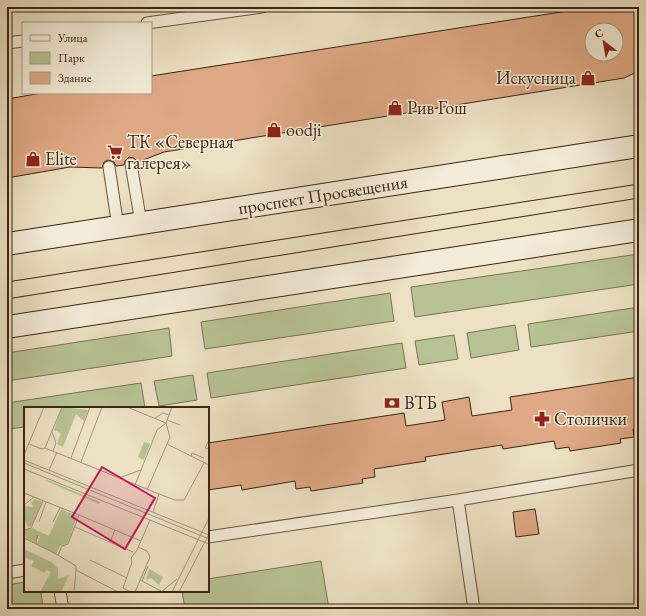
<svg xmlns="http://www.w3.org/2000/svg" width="646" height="616" viewBox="0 0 646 616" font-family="'EB Garamond',serif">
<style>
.green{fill:#b7c394;stroke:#797454}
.building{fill:#dea984;stroke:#3b2513;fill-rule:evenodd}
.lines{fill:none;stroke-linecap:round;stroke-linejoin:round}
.service-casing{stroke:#67543f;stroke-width:13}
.secondary-casing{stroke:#3b2513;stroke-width:24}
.service{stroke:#f3ecd8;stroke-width:11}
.secondary{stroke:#f3ecd8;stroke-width:22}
.tram{stroke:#3b2513;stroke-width:1}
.labels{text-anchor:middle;stroke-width:3;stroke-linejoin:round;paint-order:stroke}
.poi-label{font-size:18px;fill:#3b2513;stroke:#f3ecd8;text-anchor:start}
.street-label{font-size:18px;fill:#3b2513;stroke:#f3ecd8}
.inset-road{fill:none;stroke:#a5967d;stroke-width:1}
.view{fill:#c2185b;fill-opacity:0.15;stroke:#c2185b;stroke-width:2}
.inset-edge{fill:none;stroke:#3b2513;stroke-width:2}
</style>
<rect width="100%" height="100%" fill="#ece1c3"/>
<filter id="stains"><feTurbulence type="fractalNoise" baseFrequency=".005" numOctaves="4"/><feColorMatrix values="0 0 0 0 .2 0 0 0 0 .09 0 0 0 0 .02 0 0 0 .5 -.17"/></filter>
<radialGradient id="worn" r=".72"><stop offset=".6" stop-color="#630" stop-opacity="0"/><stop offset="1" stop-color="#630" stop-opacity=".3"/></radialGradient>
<path class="green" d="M639 254V284L415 317 411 287Z
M390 293 394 321 205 349 201 322Z
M639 307V331L531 347 528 324Z
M515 325 519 350 471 358 467 333Z
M169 328 172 356 7 381V353Z
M454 335 458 359 419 365 415 341Z
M402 343 406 368 211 398 207 373Z
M193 375 197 400 159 406 154 381Z
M141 383 145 408H25V427L7 429V403Z
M321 561 329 609H185L182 591H208V579Z
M25 582V591H41L43 609H7V585Z"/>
<path class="building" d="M593 7H636L639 27V71L624 78 164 152 138 162 134 158 129 157 125 161 124 165 116 166 114 162 108 160 104 162 102 168 70 167 7 178V99L42 93H151V76ZM592 30H616V54H592Z
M639 377V428L633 429 634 437 620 439 621 443 570 451 569 447 556 449 554 441 503 449 502 445 425 457 426 461 374 469 375 477 362 479 363 483 311 491 310 487 296 489 295 481 242 490 241 485 208 490V443L404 413 406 426 445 420 442 402 469 397 472 416 512 410 510 397Z
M535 509 539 534 516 537 513 512Z"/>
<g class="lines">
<g class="service-casing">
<path id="service" d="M147 23 262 7
M7 43 23 41
M131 164 141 223
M109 167 118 227
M458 500 474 609
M208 537 458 500 639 470
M7 573 25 570
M60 591 63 609"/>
</g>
<g class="secondary-casing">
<path id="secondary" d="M7 244 639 146
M7 327 639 230"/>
</g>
<use href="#service" class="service"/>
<use href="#secondary" class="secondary"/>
<path class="tram" d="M7 282 639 184
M7 299 639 198"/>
</g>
<defs>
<g id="shop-bare" transform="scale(1.2)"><path d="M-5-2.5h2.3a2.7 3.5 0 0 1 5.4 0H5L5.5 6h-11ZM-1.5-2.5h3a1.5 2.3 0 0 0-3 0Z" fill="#8f2418" stroke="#f3ecd8" stroke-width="2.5" paint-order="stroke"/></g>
<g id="supermarket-bare" transform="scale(1.2)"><path d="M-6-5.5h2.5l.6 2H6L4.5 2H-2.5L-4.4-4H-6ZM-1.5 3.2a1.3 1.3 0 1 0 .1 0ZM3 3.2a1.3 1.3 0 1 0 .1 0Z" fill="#8f2418" stroke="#f3ecd8" stroke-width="2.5" paint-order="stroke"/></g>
<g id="bank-bare" transform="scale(1.2)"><path d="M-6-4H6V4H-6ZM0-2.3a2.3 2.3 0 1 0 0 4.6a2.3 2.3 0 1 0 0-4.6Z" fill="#8f2418" stroke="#f3ecd8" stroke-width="2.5" paint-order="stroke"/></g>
<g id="pharmacy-bare" transform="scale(1.2)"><path d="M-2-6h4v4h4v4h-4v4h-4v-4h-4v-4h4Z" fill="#8f2418" stroke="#f3ecd8" stroke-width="2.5" paint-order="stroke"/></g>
</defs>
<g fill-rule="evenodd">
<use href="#shop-bare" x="588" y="78"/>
<use href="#shop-bare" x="395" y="108"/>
<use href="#shop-bare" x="274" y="130"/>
<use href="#supermarket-bare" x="115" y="152"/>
<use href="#shop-bare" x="33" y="159"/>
<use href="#bank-bare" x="392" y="403"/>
<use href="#pharmacy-bare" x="542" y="419"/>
</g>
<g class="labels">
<g class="poi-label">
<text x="576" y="84" text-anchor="end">Искусница</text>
<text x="407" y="114">Рив Гош</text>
<text x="286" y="136">oodji</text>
<text x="127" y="148">ТК «Северная<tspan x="127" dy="21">галерея»</tspan></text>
<text x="45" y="165">Elite</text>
<text x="404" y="409">ВТБ</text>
<text x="554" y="425">Столички</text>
</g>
<g class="street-label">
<text transform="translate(323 195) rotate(-9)" y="6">проспект Просвещения</text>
</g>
</g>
<g transform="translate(24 407)">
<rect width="185" height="185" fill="#ece1c3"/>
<path d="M38 0 64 3 60 14 52 7 39 40 33 37 37 26 30 23ZM120 35 126 37 120 53 114 50ZM20 73 26 74 76 95 75 97ZM11 92 18 95 8 118 4 120 0 112V99L9 100 7 96ZM37 102 53 109 44 136 36 139 32 147 13 137 16 130 12 128V136L3 132 0 124 8 121 25 129ZM0 142 29 156 34 162V172L45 168 37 185H16L27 165 22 163 21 166 7 159 10 154 0 150ZM125 162 139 170 135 178 127 171 122 173Z" fill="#b7c394"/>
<path class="inset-road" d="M103 0 142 16M131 11 139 6 145 8M143 13 156 18M28 25 32 36 29 44M185 33 181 41 185 42M5 37 18 42 21 41 135 87 129 105M143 37 185 58M21 41 38 0M0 48 20 0M167 49 168 46 180 51M47 51 66 0M0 53 185 128M57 55 78 0M0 56 185 132M0 62 185 137M25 63 33 45M95 71 117 63M111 78 133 23 142 16 148 0M123 83 146 30 142 16M0 86 55 108M135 87 151 93H160L180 56M0 98 10 90M15 115 22 95M29 115 36 101M51 120 109 145M0 123 7 121 19 94M0 131 34 148M86 135 91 123M12 137 13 128 14 132M66 153 103 171M52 163V159L34 148 38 139 44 137 55 108 117 134M116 173 137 184M118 174 124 159M50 185 52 163 94 185M107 185 99 181 108 155 107 151 113 143 126 113M111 185 126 150 123 144 114 140M137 185 153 172M148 185 185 111M155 185 185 127"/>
<path class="view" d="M78 60 131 91 101 142 48 110Z"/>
<rect width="185" height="185" class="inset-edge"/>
</g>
<rect width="646" height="616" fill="none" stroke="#ece1c3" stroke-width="24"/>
<rect x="8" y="8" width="630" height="600" fill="none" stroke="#3b2513" stroke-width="2"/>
<rect x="12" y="12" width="622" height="592" fill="none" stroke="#3b2513"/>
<rect x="22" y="22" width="130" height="72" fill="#f3ecd8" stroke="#a99c89"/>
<rect x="30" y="35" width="20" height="6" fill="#f3ecd8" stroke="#a99c89"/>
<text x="58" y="42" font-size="12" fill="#3b2513">Улица</text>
<rect x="30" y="52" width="20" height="12" fill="#b7c394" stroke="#a99c89"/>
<text x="58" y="62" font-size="12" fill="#3b2513">Парк</text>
<rect x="30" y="72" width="20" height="12" fill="#dea984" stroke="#a99c89"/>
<text x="58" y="82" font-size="12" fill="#3b2513">Здание</text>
<g transform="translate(604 42) rotate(329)"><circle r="19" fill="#f3ecd8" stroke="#a99c89"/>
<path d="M0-3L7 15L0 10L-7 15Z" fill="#8f2418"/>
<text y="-6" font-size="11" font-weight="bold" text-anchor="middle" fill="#3b2513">С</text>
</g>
<rect width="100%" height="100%" filter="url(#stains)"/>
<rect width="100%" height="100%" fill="url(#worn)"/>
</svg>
